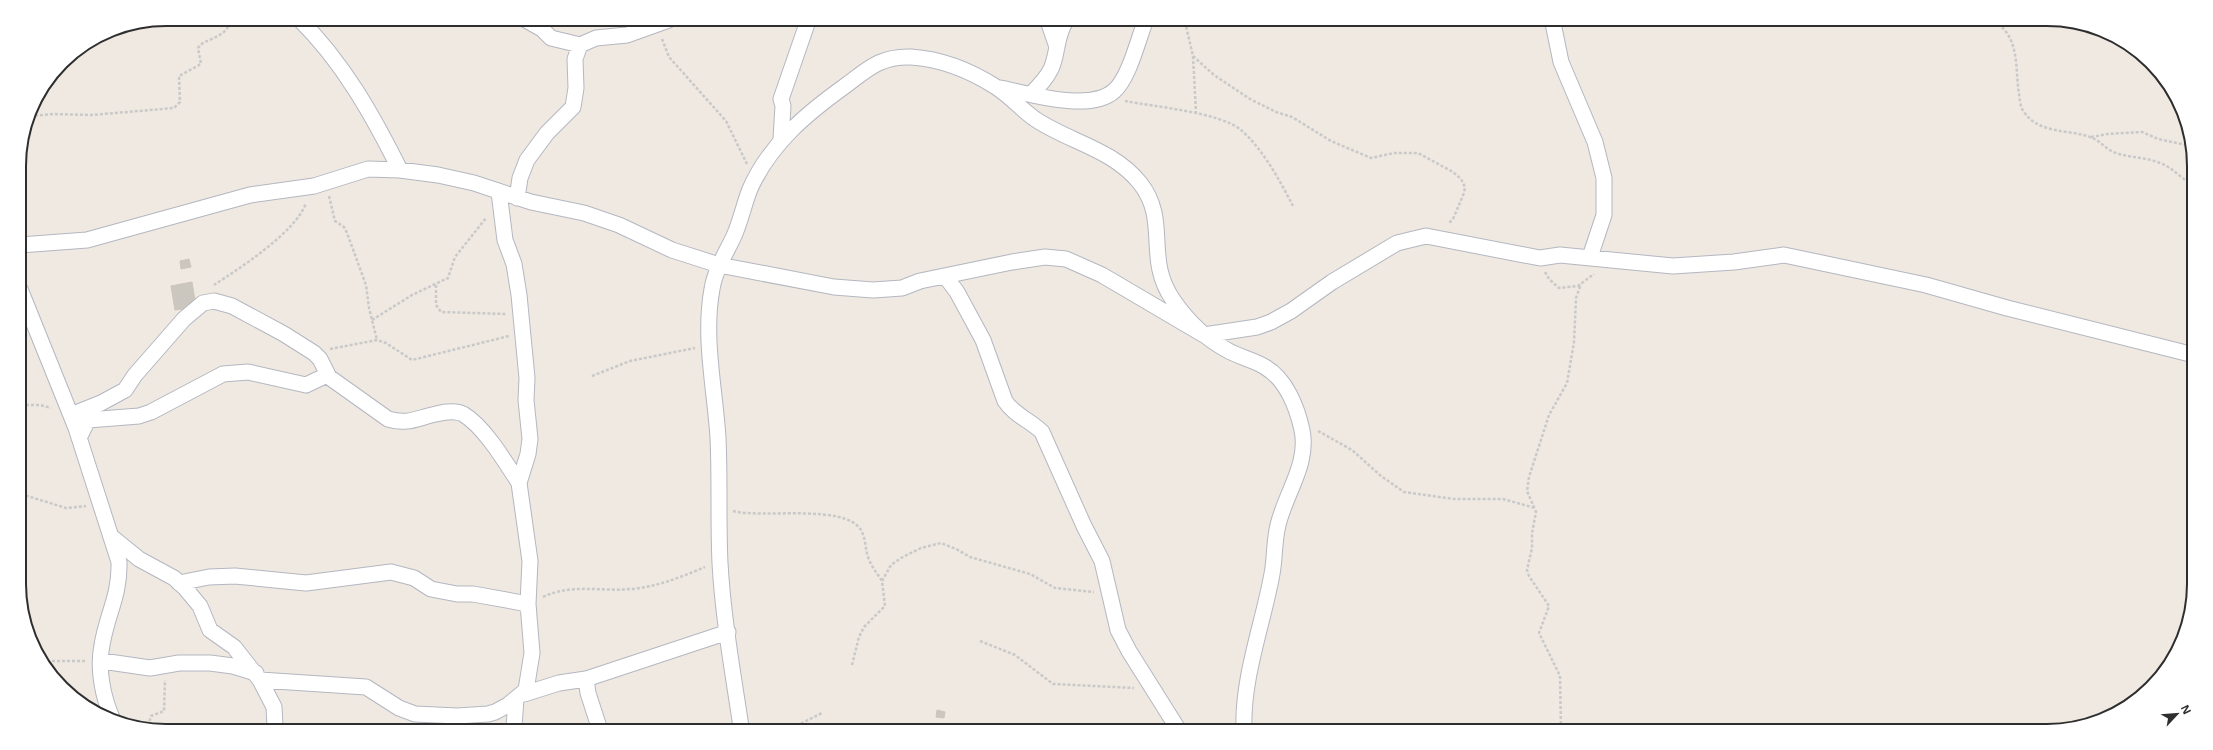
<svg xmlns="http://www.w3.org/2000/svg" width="2213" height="750" viewBox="0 0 2213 750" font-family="'Noto Sans',sans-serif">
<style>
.building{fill:#cbc7bf;stroke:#cbc5ba}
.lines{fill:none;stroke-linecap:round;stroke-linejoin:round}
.street-casing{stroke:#b4b7c1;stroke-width:17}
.path{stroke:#c9c9c9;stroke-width:2.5;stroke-dasharray:3 2;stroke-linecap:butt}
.street{stroke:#fff;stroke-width:15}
.rim{fill:none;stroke:#2e2e2e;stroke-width:2}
</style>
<rect width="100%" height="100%" fill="#efe9e1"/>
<path class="building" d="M189 259 191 267 181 269 180 261Z
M192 282 196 307 175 310 171 286Z
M937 710 945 712 944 718 936 717Z"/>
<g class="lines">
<g class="street-casing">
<path id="street" d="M299 19C343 62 373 116 400 170
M526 20 542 29 551 38 580 45 596 38 627 35 669 20
M1048 21 1057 47
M1553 23 1561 62 1595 142 1604 178V215L1590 257
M999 88C1028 93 1089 113 1114 91 1129 78 1138 40 1145 22
M1031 94C1039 86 1046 79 1051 69 1058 54 1056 35 1066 21
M781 139 783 106 781 99 808 21
M517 198 520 178 527 160 547 133 573 107 576 88 575 59 580 45
M20 245 87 240 250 195 314 186 368 169 400 170 438 175 474 183 531 202 584 213 619 225 672 250 719 265 834 287 873 290 902 288 920 281 1012 262 1045 257 1066 259 1102 275 1204 335 1257 327 1271 322 1291 311 1332 282 1397 243 1426 236 1540 258 1560 255 1673 266 1734 262 1784 255 1926 285 2007 308 2190 354
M945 276 957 292 983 340 1005 401C1014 415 1031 421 1042 432L1084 526 1102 561 1118 630 1129 651 1178 729
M20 289 76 428 119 562C120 596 107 614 102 645 97 669 103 698 113 720
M71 415 101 403 125 390 135 375 184 319 203 303 214 301 232 306 284 334 314 353 320 359 329 377 388 419C408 425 417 418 436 414 444 412 455 410 463 414 484 426 506 463 519 483
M79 438 88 420 139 416 151 412 223 374 248 372 306 385 327 375
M112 537 139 559 174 578 185 588 200 606 210 630 234 647 260 680 274 707 275 726
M179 583 209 577 235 576 306 583 391 572 414 578 431 589 457 594H473L528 604
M102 661 150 668 179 663H210L233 666 256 673
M586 679 588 693 599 727
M260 680 366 687 399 708 415 714 457 716 488 714 495 712 508 705 526 690 532 653 528 604 530 561 519 483 528 454 530 439 526 400 527 378 519 295 514 264 505 240 499 192
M524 694 559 683 586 679 728 632
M514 727 516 699
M741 727C733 673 723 618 720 563 718 521 720 480 718 438 715 389 703 338 712 289 715 270 726 253 734 236 741 220 744 204 750 189 770 144 806 114 845 86 868 69 880 56 911 57 941 59 971 71 996 87 1010 96 1021 109 1035 119 1069 142 1113 149 1140 183 1170 221 1144 258 1173 300 1187 320 1206 339 1227 350 1239 357 1254 360 1265 367 1286 379 1297 407 1302 430 1309 464 1286 492 1278 525 1274 541 1275 558 1272 574 1263 624 1242 678 1244 729"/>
</g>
<path class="path" d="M1185 22 1193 56 1196 113
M1998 24C2020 40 2015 70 2019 94 2020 100 2020 107 2024 112 2039 134 2067 129 2090 137 2100 140 2106 150 2116 153 2130 158 2146 157 2160 163 2172 167 2180 178 2191 183
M662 39 669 57 726 121 747 164
M1193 56 1214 75 1250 99 1276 112 1292 117 1331 141 1371 158 1394 153H1418L1453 172 1461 179 1465 187 1464 193 1453 219 1448 224
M1125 101C1155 107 1219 112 1241 130 1263 149 1280 181 1293 206
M30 116 53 114 91 115 174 108 180 102 179 76 201 64 198 48 200 45C210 38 231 35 229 19
M2091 137 2108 134 2142 132 2158 139 2191 146
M329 196 335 221 344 227 347 233 366 285 369 308 377 340
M1545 272 1549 279 1559 288 1578 286 1594 274
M214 285C240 268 296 232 306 203
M436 285V305L441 312 506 314
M372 320 412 295 448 278 455 257 486 218
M330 349 377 340 386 343 412 360 509 336
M592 376 630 361 695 348
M21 405H40L51 408
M1318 431 1352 450 1381 476 1404 492 1454 499H1503L1535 508
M21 494 66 508 86 506
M733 511C762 519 844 503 861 530 866 539 865 548 868 557 871 566 877 573 882 581
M543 597C572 583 601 592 631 589 657 587 681 577 705 567
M980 641 1015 655 1053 684 1134 688
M42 661H85
M852 665 859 637 864 627 885 606 882 581 891 565 901 558 921 548 941 543 956 549 970 557 1030 574 1055 588 1094 592
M148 726 151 716 164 711 165 680
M792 728 822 713
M1561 729 1560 676 1539 633 1549 606 1529 576 1527 570 1532 548V533L1536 512 1527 491 1529 477 1549 415 1567 383 1574 342 1576 298 1581 284"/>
<use href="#street" class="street"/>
</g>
<path d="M0 0H2213V750H0ZM166 26H2047A140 140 0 0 1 2187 166V584A140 140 0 0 1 2047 724H166A140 140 0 0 1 26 584V166A140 140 0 0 1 166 26Z" fill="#fff" fill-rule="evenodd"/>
<path class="rim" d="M166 26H2047A140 140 0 0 1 2187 166V584A140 140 0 0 1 2047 724H166A140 140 0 0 1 26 584V166A140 140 0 0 1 166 26Z"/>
<g transform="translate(2177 714) rotate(64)" stroke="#ffffff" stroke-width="3" paint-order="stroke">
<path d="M0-3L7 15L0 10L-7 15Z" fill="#2e2e2e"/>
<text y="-6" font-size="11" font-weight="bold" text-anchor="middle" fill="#2e2e2e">N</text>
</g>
</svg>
